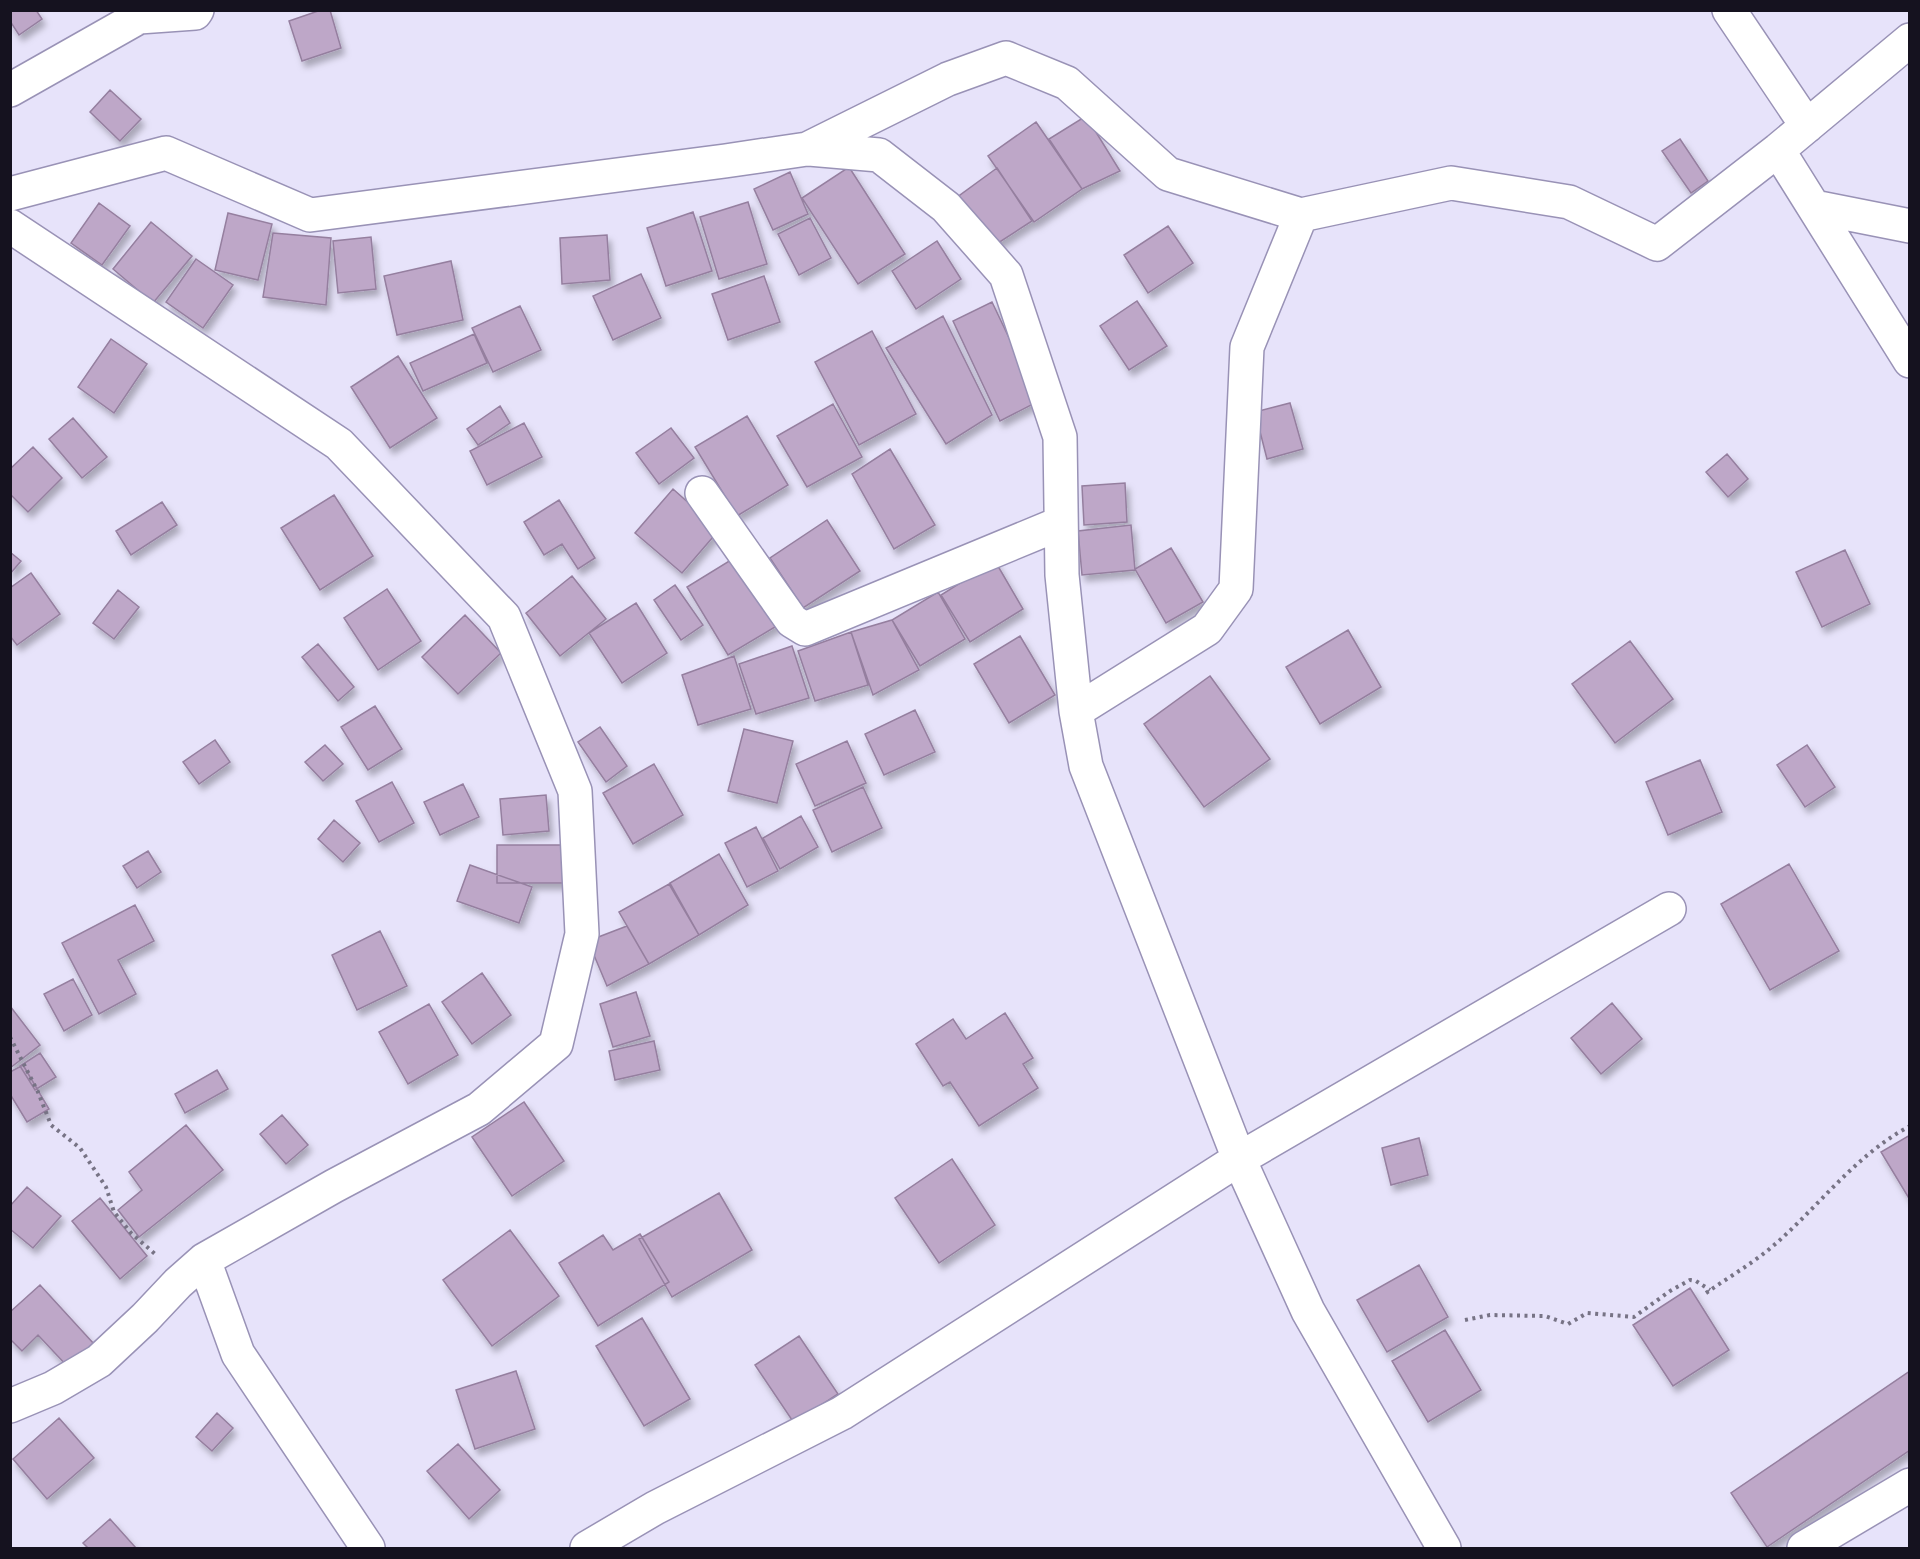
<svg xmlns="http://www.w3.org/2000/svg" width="1920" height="1559" viewBox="0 0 1920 1559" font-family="'IBM Plex Serif',serif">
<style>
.building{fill:#bea7c8;stroke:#957f9f;stroke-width:1.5;filter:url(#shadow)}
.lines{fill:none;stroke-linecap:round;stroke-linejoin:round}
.street-casing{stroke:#9992b6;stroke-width:36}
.path{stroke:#777385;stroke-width:4;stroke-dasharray:3 4.5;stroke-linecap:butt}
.street{stroke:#fff;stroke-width:33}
</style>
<defs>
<filter id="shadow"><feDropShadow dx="3.5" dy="6" stdDeviation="3" flood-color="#0004"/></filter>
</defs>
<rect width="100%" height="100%" fill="#e7e3fa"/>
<path class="building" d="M10 10H36L42 19 19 35 10 21Z
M321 10H330L341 48 302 61 289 21Z
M110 90 141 119 120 141 90 112Z
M1086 116 1120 171 1082 189 1049 139Z
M1036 122 1082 189 1034 222 988 156Z
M1680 139 1708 181 1691 193 1662 151Z
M849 167 905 254 858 284 802 198Z
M997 168 1032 221 995 245 956 198Z
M790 172 808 214 773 230 754 189Z
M748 202 767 264 719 279 700 217Z
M99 203 130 226 102 265 71 243Z
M693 212 712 271 666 286 647 228Z
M228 213 272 224 258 280 215 270Z
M810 218 831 258 799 275 778 234Z
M151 222 192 256 153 303 113 269Z
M1168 226 1193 263 1148 293 1124 255Z
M273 233 331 238 326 305 263 297Z
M607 235 610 280 562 284 560 238Z
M371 237 376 289 338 293 333 241Z
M937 241 961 279 916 309 892 271Z
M196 259 233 285 203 328 166 302Z
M451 261 463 320 397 335 384 276Z
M641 274 661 318 613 340 593 296Z
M764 276 780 322 728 340 712 294Z
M1137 301 1167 346 1129 370 1100 326Z
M992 302 1039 401 1000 421 953 321Z
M520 306 541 350 493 372 472 328Z
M943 316 992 415 946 444 886 348Z
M872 331 916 414 859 445 815 362Z
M474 334 487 363 423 391 410 363Z
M111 339 147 364 114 413 78 387Z
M398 356 437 418 390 448 351 387Z
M1290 403 1303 449 1267 459 1255 412Z
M833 404 862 457 807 487 777 436Z
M500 406 510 423 478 445 467 429Z
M747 416 788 485 737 516 695 447Z
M73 418 107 457 82 478 49 439Z
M524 423 542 457 487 485 470 451Z
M671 428 694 458 659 484 636 453Z
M33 447 62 478 28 512 10 494V469Z
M890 449 935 525 894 549 852 474Z
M1727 454 1748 479 1728 497 1706 472Z
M1125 483 1127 522 1084 525 1082 486Z
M673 489 719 530 682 573 635 533Z
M334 495 373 556 320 590 281 528Z
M559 500 595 558 578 569 562 544 544 555 524 522Z
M162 502 177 525 131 555 116 531Z
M827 520 860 571 803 608 770 558Z
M1131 525 1135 570 1082 575 1078 531Z
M1171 548 1203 602 1166 623 1135 569Z
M1845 550 1870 604 1822 627 1796 572Z
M10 552 21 561 10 574Z
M739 555 780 624 728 655 687 587Z
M995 561 1023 609 970 642 941 595Z
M31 573 60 614 17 645 10 636V588Z
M572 576 606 619 560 656 526 613Z
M675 585 703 625 681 640 654 600Z
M387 589 421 641 378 670 344 618Z
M118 590 139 607 114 639 93 623Z
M938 592 965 639 920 666 892 620Z
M636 603 667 653 622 683 589 633Z
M465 615 501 653 458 694 422 657Z
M892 620 919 670 873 695 851 632Z
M1348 630 1381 687 1320 724 1286 667Z
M851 632 868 685 815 701 798 651Z
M1020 636 1055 695 1009 723 974 664Z
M1630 641 1673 699 1615 743 1572 684Z
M318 644 354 687 338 701 302 657Z
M792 646 809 698 756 714 739 664Z
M734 656 751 709 698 725 682 675Z
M1210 676 1270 759 1204 807 1144 724Z
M375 706 402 749 368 770 341 727Z
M915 710 935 752 884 775 865 734Z
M600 727 627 766 606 782 578 742Z
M744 729 793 741 777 803 728 791Z
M215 740 230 762 199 784 183 762Z
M847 741 866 783 815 806 796 764Z
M325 745 343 764 323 781 305 762Z
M1807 745 1835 787 1805 807 1777 765Z
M1700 760 1722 812 1668 835 1646 782Z
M654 764 683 815 633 844 603 793Z
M392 782 414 823 379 842 356 801Z
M463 784 479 817 440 835 424 802Z
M863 787 882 828 832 852 813 810Z
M546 795 549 831 503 835 500 799Z
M801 816 818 847 780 869 763 838Z
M334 820 360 843 343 862 318 839Z
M756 827 778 871 747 887 725 843Z
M497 845H564L563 883H497Z
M148 851 161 872 137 888 123 866Z
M719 854 748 905 699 935 670 883Z
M1789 864 1839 951 1770 990 1721 904Z
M470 865 532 887 519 923 457 901Z
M669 884 699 935 649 964 619 912Z
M135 905 154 941 118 960 136 994 99 1014 62 943Z
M627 926 649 964 607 986 588 941Z
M380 931 407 986 357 1010 332 955Z
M482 973 511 1015 472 1044 442 1002Z
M73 979 92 1015 64 1031 44 994Z
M636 992 650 1036 613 1047 600 1004Z
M1612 1003 1642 1039 1601 1074 1571 1038Z
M429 1004 458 1055 408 1084 379 1032Z
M10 1006 40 1045 10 1068Z
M1005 1013 1033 1058 1023 1064 1038 1088 979 1126 950 1082 943 1086 916 1044 953 1019 966 1039Z
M654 1041 660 1070 615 1080 609 1051Z
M40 1053 56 1077 35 1090 20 1066Z
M23 1065 49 1109 27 1122 10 1094V1072Z
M217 1070 228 1089 185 1113 175 1094Z
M524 1102 564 1161 512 1196 472 1137Z
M282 1115 308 1145 286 1164 260 1134Z
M186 1125 223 1170 139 1237 118 1210 142 1190 129 1172Z
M1910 1135V1200L1881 1152Z
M1419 1138 1428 1175 1391 1185 1382 1148Z
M952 1159 995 1225 939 1263 895 1198Z
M27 1187 61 1216 33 1248 10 1229V1206Z
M719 1193 752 1250 672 1297 639 1239Z
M100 1198 147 1256 120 1279 72 1221Z
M510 1230 559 1296 492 1346 443 1280Z
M640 1234 669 1282 598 1326 559 1263 603 1235 613 1250Z
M1419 1265 1448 1317 1387 1352 1357 1300Z
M40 1285 94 1344 68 1367 38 1335 22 1351 10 1339V1312Z
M1690 1288 1729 1350 1673 1386 1633 1325Z
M642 1318 690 1399 644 1426 596 1346Z
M1445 1330 1481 1390 1428 1422 1392 1361Z
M799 1336 838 1394 794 1423 755 1365Z
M516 1371 535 1429 475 1449 456 1390Z
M1910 1371V1450L1767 1547 1731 1493Z
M217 1413 233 1428 212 1451 196 1437Z
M59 1418 94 1458 47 1499 13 1459Z
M458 1444 500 1490 469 1519 427 1471Z
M110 1519 136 1548H88L83 1543Z"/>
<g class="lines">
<g class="street-casing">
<path id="street" d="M1729 10 1807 126
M10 90 139 17 195 13 197 10
M809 149 879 155 946 207 1006 275 1060 437 1062 575 1076 711
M1778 150 1910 361
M10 194 166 153 310 215 725 161 807 149 948 79 1006 58 1067 83 1168 174 1301 215 1451 183 1569 202 1657 244 1778 150 1910 40
M1814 207 1910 226
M1301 215 1247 347 1236 589 1207 629 1076 711 1086 766 1239 1159 1308 1311 1444 1548
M10 226 339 444 504 617 575 791 582 934 556 1044 479 1109 334 1186 204 1260 238 1354 368 1548
M702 493 792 621 805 629 1061 523
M10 1406 53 1388 99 1361 145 1318 178 1283 204 1260
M587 1548 655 1508 842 1413 1239 1159 1669 909
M1804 1548 1910 1485"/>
</g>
<path class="path" d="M10 1037 38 1092 51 1125 80 1148 106 1187 114 1212 131 1233 155 1254
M1706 1293C1726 1279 1748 1266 1767 1251 1816 1211 1853 1156 1910 1126
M1465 1320 1490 1315 1545 1316 1568 1324 1587 1313 1634 1317 1670 1291 1690 1280 1696 1281 1710 1290"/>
<use href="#street" class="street"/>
</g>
<rect width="1920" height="1559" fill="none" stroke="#15121f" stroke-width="24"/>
</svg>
